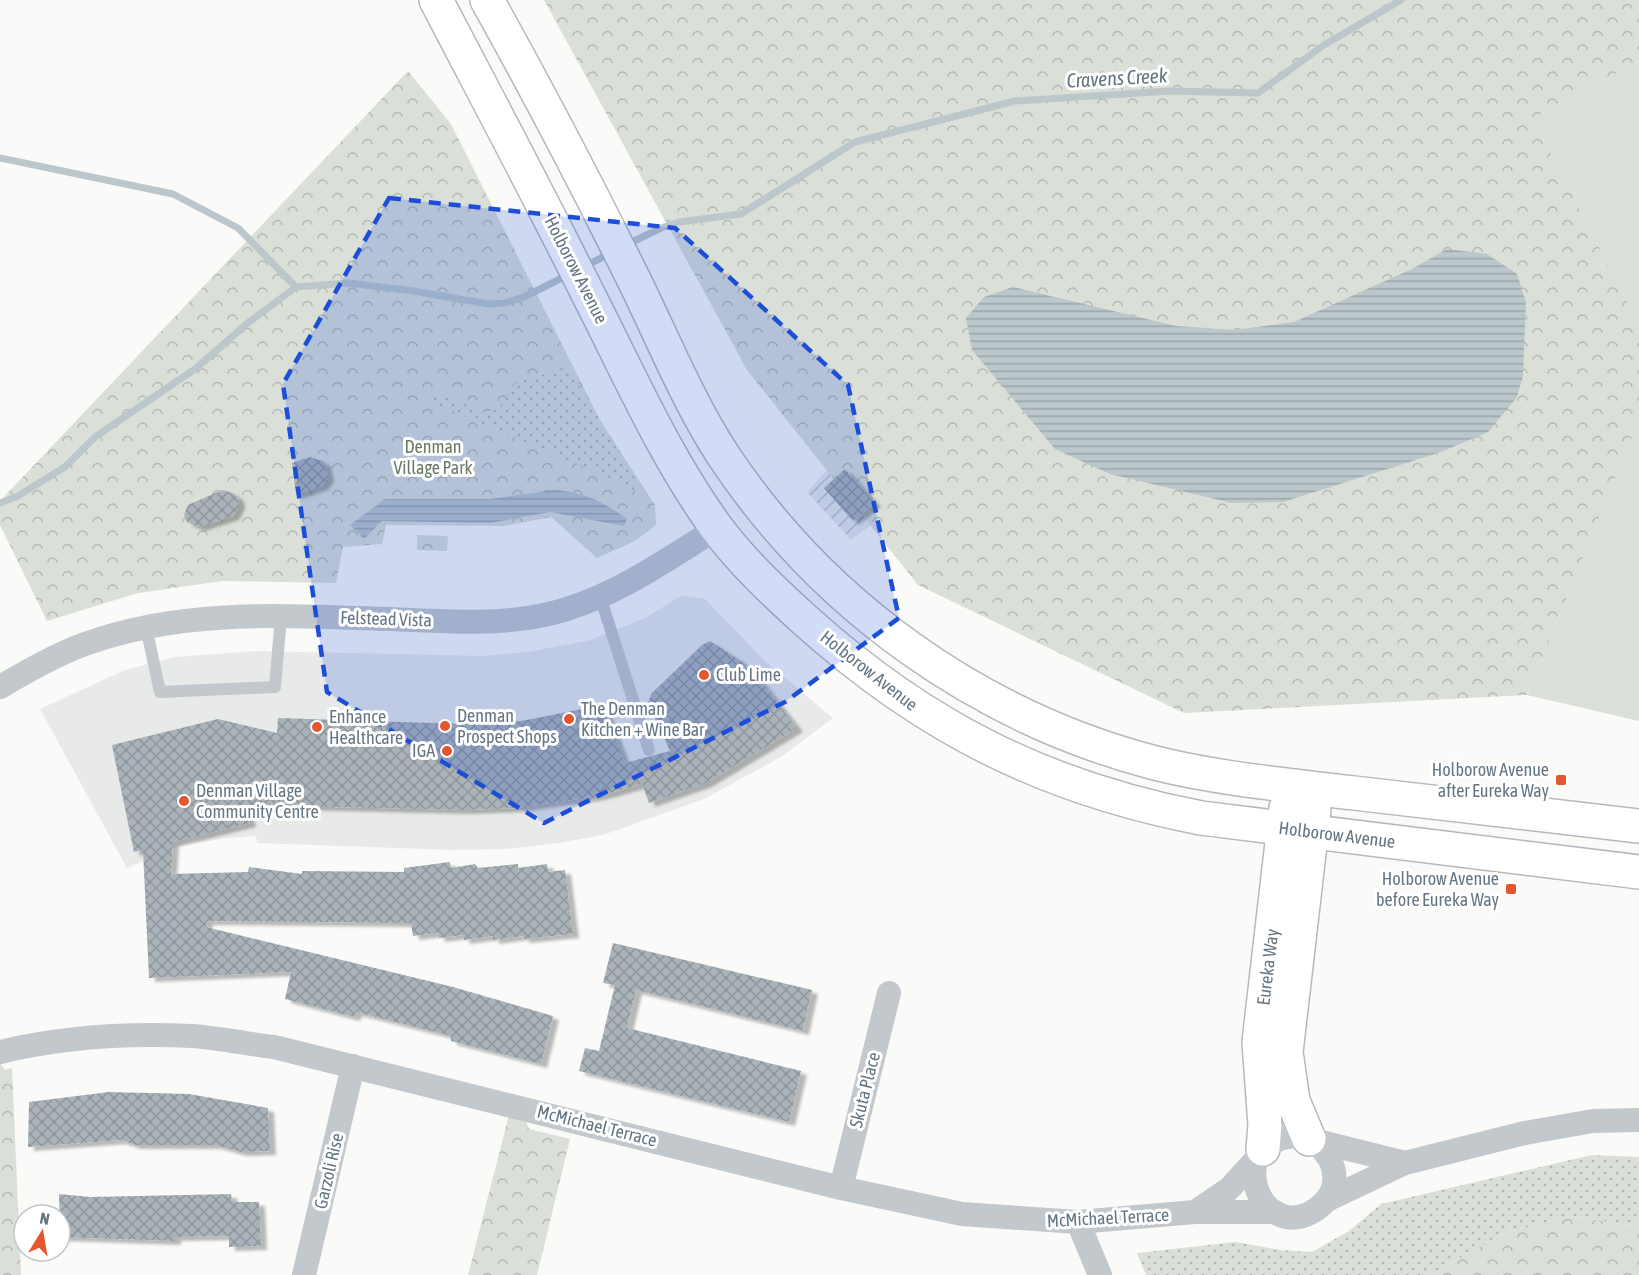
<svg xmlns="http://www.w3.org/2000/svg" width="1639" height="1275" viewBox="0 0 1639 1275" font-family="'Asap Condensed',sans-serif">
<style>
.built{fill:#e8e9e9}
.industrial{fill:url(#industrial-furrows)}
.grass{fill:#dadfd7}
.park{fill:url(#park-crowns)}
.garden{fill:url(#garden-dots)}
.water{fill:url(#water-rules)}
.lines{fill:none;stroke-linecap:round;stroke-linejoin:round}
.stream{stroke:#bbc7cb;stroke-width:7}
.building{fill:url(#building-cross-hatch);filter:url(#shadow)}
.secondary-casing{stroke:#b3babf;stroke-width:36}
.lane{stroke:#c3c8cc;stroke-width:12}
.street{stroke:#c3c8cc;stroke-width:24}
.secondary{stroke:#fff;stroke-width:33}
.marked{fill:#1d4ed8;fill-opacity:0.2;stroke:#1d4ed8;stroke-width:4.5;stroke-dasharray:12 8;stroke-linejoin:round}
.poi-dot{fill:#e4572e;stroke:#fff;stroke-width:2}
.labels{text-anchor:middle;stroke-width:6;stroke-linejoin:round;paint-order:stroke}
.street-label{font-size:18px;fill:#657683;stroke:#fff}
.park-label{font-size:18px;fill:#687a64;stroke:#fff}
.poi-label{font-size:18px;fill:#657683;stroke:#fff;text-anchor:start}
.water-label{font-size:20px;font-style:italic;fill:#60757c;stroke:#fff}
</style>
<defs>
<pattern id="industrial-furrows" width="10" height="10" patternUnits="userSpaceOnUse" patternTransform="scale(1.5)"><rect width="10" height="10" fill="#e8e9e9"/><path d="M-1 1l2-2M0 10L10 0M9 11l2-2" fill="none" stroke="#c0c1c2"/></pattern>
<pattern id="park-crowns" width="20" height="18" patternUnits="userSpaceOnUse" patternTransform="scale(1.5)"><rect width="20" height="18" fill="#dadfd7"/><path d="M2 6a3 3 0 1 1 6 0M12 15a3 3 0 1 1 6 0" fill="none" stroke="#b4b9b4"/></pattern>
<pattern id="garden-dots" width="8" height="8" patternUnits="userSpaceOnUse" patternTransform="scale(1.5)"><rect width="8" height="8" fill="#dadfd7"/><path d="M2 2h.1M6 6h.1" fill="none" stroke="#b4b9b4" stroke-width="1.8" stroke-linecap="round"/></pattern>
<pattern id="water-rules" width="6" height="5" patternUnits="userSpaceOnUse" patternTransform="scale(1.5)"><rect width="6" height="5" fill="#bbc7cb"/><path d="M0 2.5h6" fill="none" stroke="#9ca6aa"/></pattern>
<pattern id="building-cross-hatch" width="8" height="8" patternUnits="userSpaceOnUse" patternTransform="scale(1.5)"><rect width="8" height="8" fill="#aab3b9"/><path d="M0 0l8 8M0 8l8-8" fill="none" stroke="#8e969c"/></pattern>
<filter id="shadow"><feDropShadow dx="6" dy="4" stdDeviation="1.5" flood-color="#0004"/></filter>
</defs>
<rect width="100%" height="100%" fill="#fafaf8"/>
<path class="built" d="M681 596 705 599 766 662 833 718 781 757 704 799 603 835 559 843 506 849 453 850 257 843 256 836 226 838 175 847 127 868 40 709 125 670 175 657 257 651 483 656 528 652 591 640 645 618Z"/>
<path class="industrial" d="M872 421 927 480 851 540 807 492Z"/>
<path class="grass" d="M1639 61V325L1533 118Z
M1639 420V721L1527 695Z"/>
<path class="park" d="M544 0H1639V61L1533 118 1639 325V420L1527 695 1184 713 918 585 747 370Z
M408 71 451 124 601 422 655 505 656 525 635 541 597 558 551 517 504 526 386 525 382 544 343 547 336 583 222 581 138 593 47 621 0 525V501Z
M417 535 448 536 447 551 417 550Z
M0 1063 5 1070 12 1068 21 1275H0Z
M509 1115 525 1119 529 1129 570 1139 537 1275H468Z
M1574 1216 1639 1227V1275H1429L1507 1232Z"/>
<path class="garden" d="M569 367 645 497 608 477 438 405 432 397 445 395 482 412 492 411 499 408 515 383Z
M1592 1155 1639 1157V1227L1574 1216 1507 1232 1429 1275H1146L1137 1253 1235 1242 1280 1250 1312 1252 1349 1231 1381 1204Z"/>
<path class="water" d="M1447 249 1487 254 1517 274 1526 302 1523 376 1517 397 1488 432 1441 452 1283 502 1232 503 1110 474 1055 449 972 350 966 318 984 297 1013 287 1176 326 1235 330 1294 322 1414 268Z
M554 490C584 492 604 502 627 519L624 526 550 512 491 523 382 521 364 539 350 525 385 499H490Z"/>
<g class="lines">
<path class="stream" d="M0 158 173 194 238 228 296 287
M626 245 661 228 679 222 741 214 855 142 1015 101 1170 91 1258 93 1324 45 1401 0
M583 267 611 253
M0 503 16 497 65 467 95 437 195 369 249 322 296 287 348 283 413 291 488 304 505 303 526 296 568 275"/>
</g>
<path class="building" d="M310 457 325 462 328 478 322 486 296 495 292 463Z
M845 469 875 503 853 521 824 488Z
M222 490 233 493 238 498 239 505 233 516 199 527 187 522 184 515 188 505Z
M710 641 750 667 797 728 706 783 649 803 642 784 599 796 516 808 467 810 245 805 250 823 173 842 171 874 248 872 249 867 302 874V871L404 872V868L450 862 451 868 475 864 478 868 518 864V868L547 864 548 872 565 870 573 934 524 939 523 936 493 940V936L464 940 463 935 439 938 438 933 413 936 411 923 207 921 206 927 453 987 553 1016 541 1064 451 1041V1036L356 1012 354 1017 285 999 291 972 149 978 143 850 134 852 112 745 218 719 277 733 278 718 461 724 521 721 603 705 625 763 670 751 648 703 651 694 702 645Z
M613 943 812 990 803 1031 636 990 627 1028 801 1071 789 1122 579 1071 585 1048 599 1051 615 985 603 983Z
M109 1092 189 1094 268 1108 270 1151 241 1152 215 1145H135L120 1140 28 1147 29 1102Z
M59 1194 90 1197 231 1194 232 1202H259L261 1246 229 1247V1236L175 1237V1241L60 1237Z"/>
<g class="lines">
<g class="secondary-casing">
<path id="secondary" d="M436 0C487 98 539 195 588 294 628 372 664 455 716 527 741 561 774 592 806 621 924 727 1045 788 1201 818L1639 872
M487 0C539 93 588 187 635 282 662 337 689 403 723 455 823 606 979 717 1155 763 1219 779 1288 785 1354 793 1449 804 1544 815 1639 826
M1309 1139 1293 1101 1286 1052 1314 810
M1263 1149 1265 1125 1259 1042 1286 808"/>
</g>
<path class="lane" d="M600 596 649 750
M146 627 160 692 275 687 281 616"/>
<path class="street" d="M0 687C28 671 55 655 85 644 185 608 286 616 390 619 441 621 493 626 544 615 608 601 662 563 717 528
M0 1052C62 1037 128 1033 192 1036 220 1038 247 1044 274 1047L841 1188 962 1214 1078 1222 1195 1212H1275
M1316 1143C1329 1154 1338 1169 1333 1188 1330 1198 1322 1206 1312 1212 1258 1242 1222 1140 1297 1136L1405 1163
M841 1188 889 993
M1327 1200 1405 1163 1525 1133 1593 1121 1639 1120
M1195 1212 1229 1189 1258 1157
M1078 1222 1100 1275
M304 1275 353 1066"/>
<use href="#secondary" class="secondary"/>
</g>
<path class="marked" d="M389 198 675 228 848 385 899 618 785 702 544 823 327 692 283 384Z"/>
<g class="poi-dot">
<circle cx="704" cy="675" r="6"/>
<circle cx="569" cy="719" r="6"/>
<circle cx="445" cy="726" r="6"/>
<circle cx="317" cy="727" r="6"/>
<circle cx="447" cy="751" r="6"/>
<rect x="1555" y="774" width="12" height="12" rx="3"/>
<circle cx="184" cy="801" r="6"/>
<rect x="1505" y="883" width="12" height="12" rx="3"/>
</g>
<g class="labels">
<g class="street-label">
<text transform="translate(576 270) rotate(63)" y="6">Holborow Avenue</text>
<text transform="translate(386 619) rotate(2)" y="6">Felstead Vista</text>
<text transform="translate(869 671) rotate(38)" y="6">Holborow Avenue</text>
<text transform="translate(1337 835) rotate(7)" y="6">Holborow Avenue</text>
<text transform="translate(1268 967) rotate(-83)" y="6">Eureka Way</text>
<text transform="translate(865 1090) rotate(-76)" y="6">Skuta Place</text>
<text transform="translate(597 1126) rotate(14)" y="6">McMichael Terrace</text>
<text transform="translate(329 1171) rotate(-77)" y="6">Garzoli Rise</text>
<text transform="translate(1108 1218) rotate(-3)" y="6">McMichael Terrace</text>
</g>
<g class="park-label">
<text x="433" y="453">Denman<tspan x="433" dy="21">Village Park</tspan></text>
</g>
<g class="poi-label">
<text x="716" y="681">Club Lime</text>
<text x="581" y="715">The Denman<tspan x="581" dy="21">Kitchen + Wine Bar</tspan></text>
<text x="457" y="722">Denman<tspan x="457" dy="21">Prospect Shops</tspan></text>
<text x="329" y="723">Enhance<tspan x="329" dy="21">Healthcare</tspan></text>
<text x="435" y="757" text-anchor="end">IGA</text>
<text x="1549" y="776" text-anchor="end">Holborow Avenue<tspan x="1549" dy="21">after Eureka Way</tspan></text>
<text x="196" y="797">Denman Village<tspan x="196" dy="21">Community Centre</tspan></text>
<text x="1499" y="885" text-anchor="end">Holborow Avenue<tspan x="1499" dy="21">before Eureka Way</tspan></text>
</g>
<g class="water-label">
<text transform="translate(1117 78) rotate(-3)" y="7">Cravens Creek</text>
</g>
</g>
<g transform="translate(42 1233) rotate(11)"><circle r="28" fill="#ffffff" stroke="#c1c8cd" stroke-width="1.5"/>
<path d="M0-4.5L10 22L0 15L-10 22Z" fill="#e4572e"/>
<text y="-9" font-size="16" font-weight="bold" text-anchor="middle" fill="#657683">N</text>
</g>
</svg>
